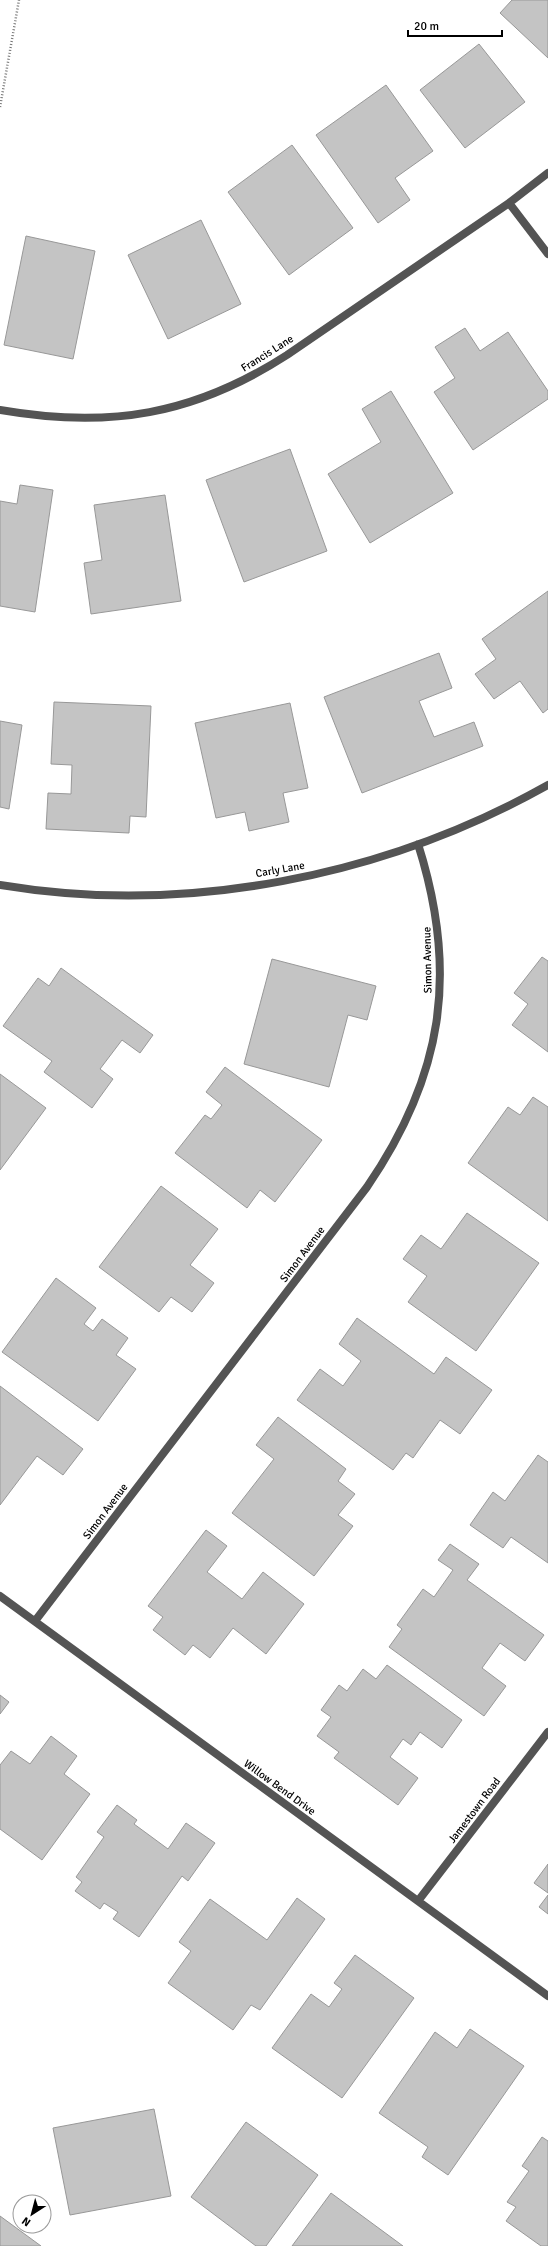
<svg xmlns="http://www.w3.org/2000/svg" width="548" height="2246" viewBox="0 0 548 2246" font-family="Signika,sans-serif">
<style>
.building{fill:#c4c4c4;stroke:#989898}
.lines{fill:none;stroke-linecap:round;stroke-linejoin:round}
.path{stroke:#767676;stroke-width:2.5;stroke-dasharray:1 2;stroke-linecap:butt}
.street{stroke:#545454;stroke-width:8}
.labels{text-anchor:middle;stroke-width:3;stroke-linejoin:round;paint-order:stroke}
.street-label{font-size:11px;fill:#000;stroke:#fff}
</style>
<rect width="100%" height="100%" fill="#fff"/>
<path class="building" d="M512 0H548V58L500 13Z
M479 44 525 102 465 148 420 90Z
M386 85 433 151 395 178 410 200 378 223 316 135Z
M292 145 353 228 289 275 228 192Z
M201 220 241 304 168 339 128 255Z
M26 236 95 251 73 359 4 345Z
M465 328 480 351 508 332 548 391V399L473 450 434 392 455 378 435 347Z
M391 391 453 493 370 543 328 474 381 442 362 409Z
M290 449 327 551 244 582 206 480Z
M20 485 53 490 35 612 0 606V501L17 504Z
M165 495 181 601 91 614 84 563 102 560 94 505Z
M548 591V709L543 713 520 681 494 699 475 674 496 659 482 639Z
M439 653 452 688 419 701 434 737 474 722 483 746 362 793 324 697Z
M54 702 151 706 146 817 130 816 129 833 46 829 48 793 71 794 72 765 51 764Z
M290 703 308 788 283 793 289 822 249 831 245 812 216 818 195 723Z
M0 721 22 725 9 809 0 807Z
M542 957 548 961V1052L512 1025 528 1004 514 993Z
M272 959 376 986 367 1020 348 1015 329 1087 244 1064Z
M61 968 153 1035 140 1053 122 1040 100 1069 113 1079 92 1108 44 1072 52 1061 3 1026 38 978 49 986Z
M225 1067 322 1140 275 1202 260 1190 247 1208 175 1153 205 1115 211 1119 222 1105 206 1092Z
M0 1074 46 1108 0 1170Z
M533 1097 548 1107V1221L468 1163 508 1107 520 1115Z
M161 1186 218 1229 190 1265 214 1283 192 1312 171 1297 159 1312 99 1267Z
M467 1213 539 1263 476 1351 408 1302 427 1276 403 1259 421 1235 441 1249Z
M56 1278 96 1308 84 1324 93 1331 102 1319 128 1338 116 1355 136 1369 98 1421 2 1352Z
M357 1318 434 1374 446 1357 492 1390 460 1434 440 1420 413 1458 406 1453 393 1470 297 1400 320 1369 343 1386 361 1361 339 1344Z
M0 1386 83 1449 63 1475 37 1456 0 1505Z
M278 1417 346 1469 338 1481 355 1494 338 1515 353 1526 314 1576 232 1513 274 1459 256 1445Z
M538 1455 548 1462V1563L511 1537 503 1548 470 1525 493 1492 505 1501Z
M206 1530 227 1546 207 1572 242 1599 263 1572 304 1604 266 1654 233 1628 210 1658 193 1645 185 1655 153 1630 163 1617 148 1606Z
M450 1544 479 1564 467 1580 544 1635 525 1661 500 1643 482 1668 506 1686 484 1716 389 1647 402 1629 397 1625 423 1589 434 1597 453 1570 438 1560Z
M387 1665 462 1720 442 1748 420 1732 411 1745 403 1739 390 1757 418 1778 398 1805 334 1758 339 1752 317 1736 331 1717 321 1710 339 1685 347 1691 363 1669 376 1679Z
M0 1695 9 1702 0 1714Z
M51 1736 77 1756 64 1774 90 1794 42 1860 0 1829V1765L11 1751 30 1764Z
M117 1805 137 1820 134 1824 168 1849 186 1823 215 1843 188 1881 182 1876 139 1937 113 1919 118 1912 104 1903 100 1909 75 1891 82 1882 76 1877 104 1837 97 1832Z
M548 1864V1893L534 1883Z
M548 1895V1914L539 1907Z
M297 1898 325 1919 260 2010 251 2005 233 2030 168 1983 191 1951 179 1942 210 1899 267 1940Z
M355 1955 414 1998 342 2098 272 2048 311 1994 329 2007 342 1989 334 1983Z
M470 2029 524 2066 448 2175 422 2157 428 2147 379 2113 435 2032 457 2048Z
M154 2109 171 2196 70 2215 53 2128Z
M246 2122 318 2175 266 2246H256L191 2197Z
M542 2137 548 2141V2246H541L506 2221 516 2207 507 2202 529 2171 522 2166Z
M331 2193 403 2246H292Z
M0 2216 41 2246H0Z"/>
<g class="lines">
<path class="path" d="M0 107 19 0"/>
<path class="street" d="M509 203 548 254
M0 410C109 429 194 415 287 355L509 203 548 173
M0 885C186 916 384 877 548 785
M0 1596 548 1996
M35 1621 367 1187C443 1076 459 973 418 844
M418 1901 548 1732"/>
</g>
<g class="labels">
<g class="street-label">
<text transform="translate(267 353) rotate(-32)" y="4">Francis Lane</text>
<text transform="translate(280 869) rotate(-10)" y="4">Carly Lane</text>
<text transform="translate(427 960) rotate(-91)" y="4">Simon Avenue</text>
<text transform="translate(302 1254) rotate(-53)" y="4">Simon Avenue</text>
<text transform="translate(105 1511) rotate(-53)" y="4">Simon Avenue</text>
<text transform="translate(280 1787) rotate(36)" y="4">Willow Bend Drive</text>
<text transform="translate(474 1810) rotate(-53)" y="4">Jamestown Road</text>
</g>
</g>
<g transform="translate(32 2214) rotate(216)"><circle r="19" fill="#ffffff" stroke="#999999"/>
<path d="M0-3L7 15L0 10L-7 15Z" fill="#000000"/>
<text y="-6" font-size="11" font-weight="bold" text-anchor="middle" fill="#000000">N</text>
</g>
<path d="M408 30v6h94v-6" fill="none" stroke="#000000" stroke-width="2"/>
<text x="414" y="30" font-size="12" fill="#000000" stroke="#ffffff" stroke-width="3" paint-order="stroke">20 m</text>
</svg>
